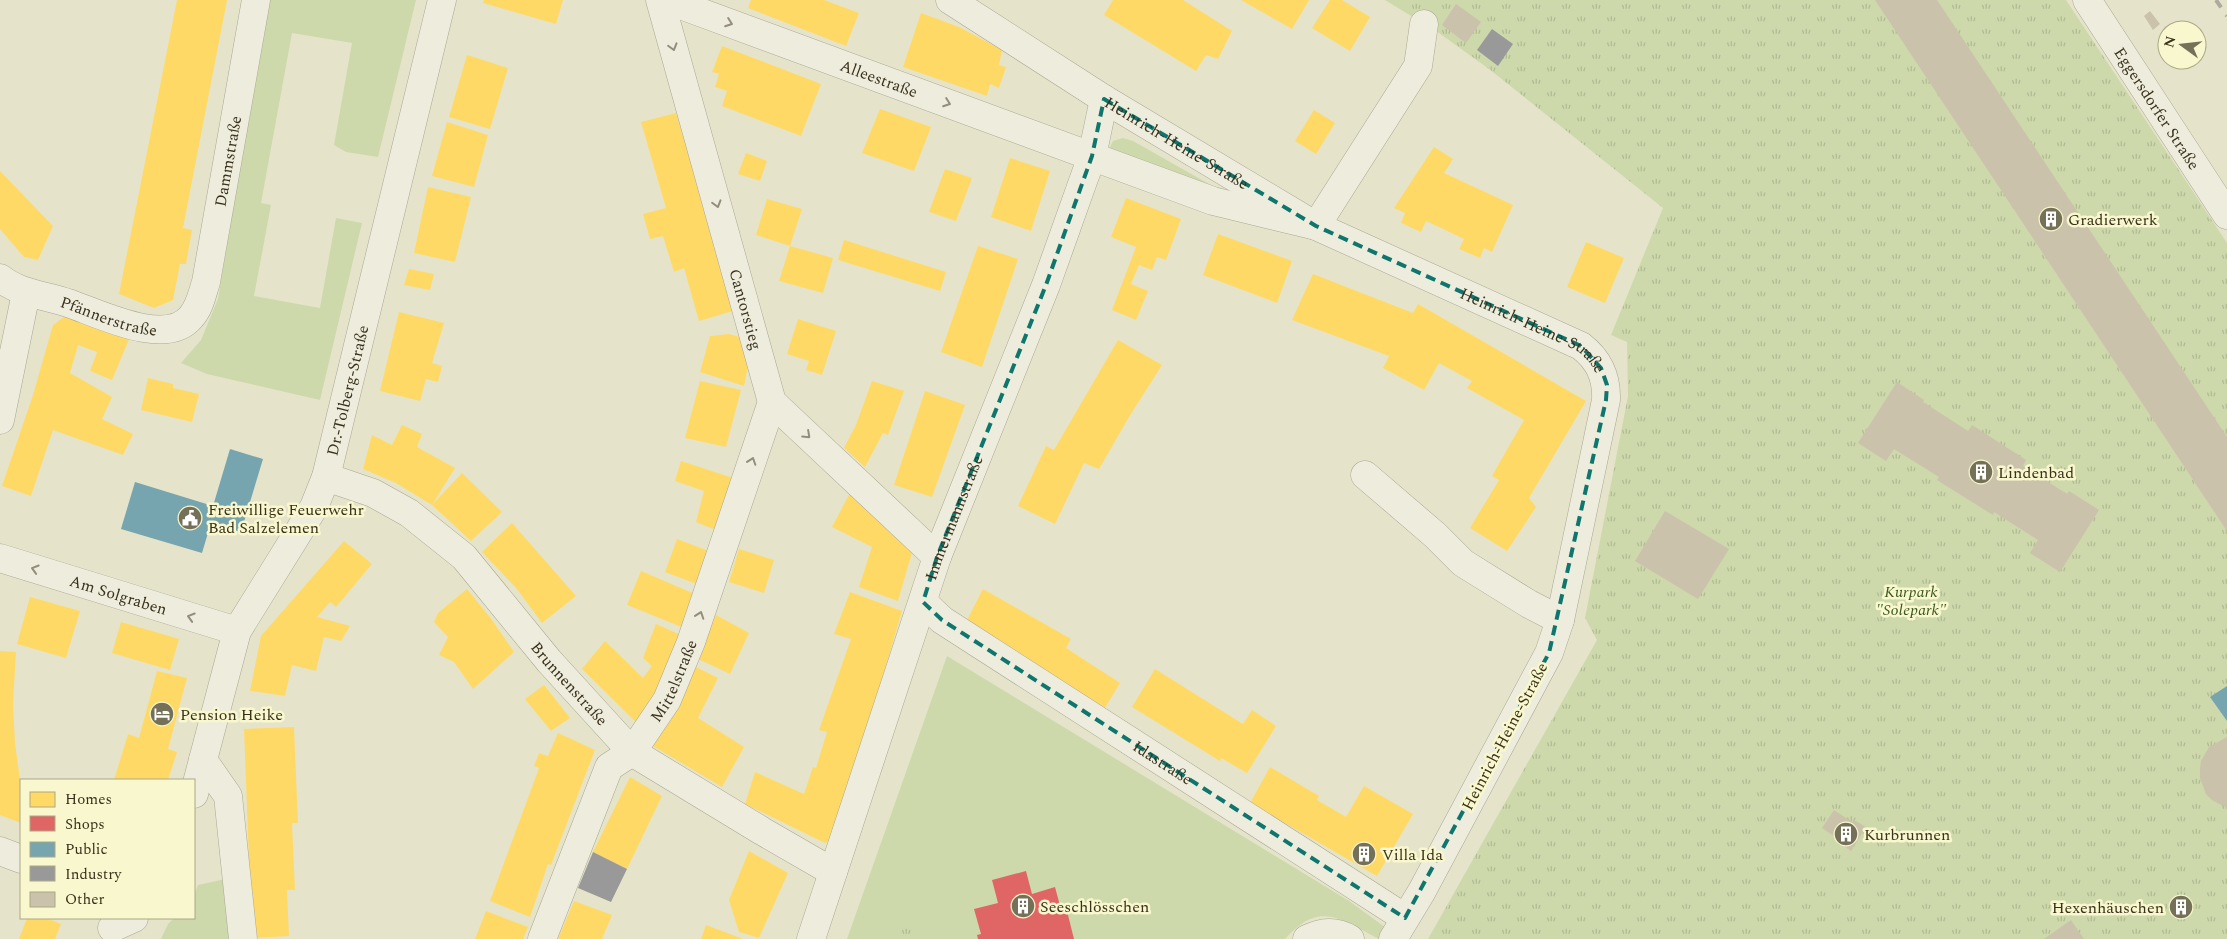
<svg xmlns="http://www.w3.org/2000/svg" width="2227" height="939" viewBox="0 0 2227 939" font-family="Spectral,serif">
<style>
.green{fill:#cdd9ab}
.park{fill:url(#park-tufts)}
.homes{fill:#ffd966}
.shops{fill:#e06666}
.public{fill:#76a5af}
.industry{fill:#999}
.building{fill:#cac2aa}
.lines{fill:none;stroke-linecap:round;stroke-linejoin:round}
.minor-casing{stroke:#aaa794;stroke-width:29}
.minor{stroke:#edecdd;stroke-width:28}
.rail{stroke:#acab9d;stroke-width:4;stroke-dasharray:9 9;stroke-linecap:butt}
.oneway{stroke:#938e7c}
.marked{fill:none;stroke:#0f766e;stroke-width:4;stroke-dasharray:10 6;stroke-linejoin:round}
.labels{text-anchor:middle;stroke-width:5;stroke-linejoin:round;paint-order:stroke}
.street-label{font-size:16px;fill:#39311b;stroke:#f8f7ce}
.poi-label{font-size:16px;fill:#39311b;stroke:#f8f7ce;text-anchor:start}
.park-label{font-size:16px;font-style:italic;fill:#3b5720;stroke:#f8f7ce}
</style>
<defs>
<pattern id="park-tufts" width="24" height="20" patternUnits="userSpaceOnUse" patternTransform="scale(1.25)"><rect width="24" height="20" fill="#cdd9ab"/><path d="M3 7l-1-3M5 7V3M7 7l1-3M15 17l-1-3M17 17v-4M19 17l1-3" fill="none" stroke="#b1bb93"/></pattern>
</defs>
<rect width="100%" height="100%" fill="#e5e4ca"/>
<path class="green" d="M268 0H416L378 157 346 152 334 145 352 43 292 33 261 203 271 205 254 296 320 308 336 218 362 223 320 400 207 374 181 363 201 340 218 299Z
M1123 138 1133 141 1232 197 1108 151 1113 141Z
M947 656 1349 901 1389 930 1383 939H1379C1340 919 1320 900 1285 939H847Z
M230 878 236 939H161L168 924 174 918H194V895L198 885Z"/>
<path class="park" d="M1385 0H2066L2227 243V939H1428L1597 640 1585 618 1628 396 1627 342 1611 335 1663 208 1489 69 1439 33Z
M912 927 915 939H865Z"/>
<path class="homes" d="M177 0H227L183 228 192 230 186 264H180L173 300 154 308 119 294Z
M484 0H563L556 24 483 3Z
M751 0H824L859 13 846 46 748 8Z
M1113 0H1183L1232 31 1218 59 1206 55 1196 71 1104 15Z
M1241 0H1309L1292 29Z
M1330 0H1342L1370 17 1350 51 1312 28Z
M921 13 959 27 1002 50 999 65 1006 67 999 88 990 84 987 96 903 67Z
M722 46 821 84 801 136 722 106 727 91 715 87 719 74 712 72Z
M467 55 508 68 490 129 449 117Z
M880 109 931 127 914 171 862 153Z
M1314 110 1335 123 1316 154 1295 141Z
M676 113 736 310 699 321 684 268 674 272 663 236 650 239 643 214 666 208 641 122Z
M447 122 488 135 474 187 432 176Z
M1434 147 1453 159 1444 173 1513 205 1492 252 1484 248 1480 258 1459 249 1464 239 1426 221 1421 232 1401 223 1405 213 1394 208Z
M746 153 767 161 760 181 738 174Z
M1010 158 1050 171 1031 231 991 217Z
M945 169 972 178 956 221 929 212Z
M0 171 53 226 38 260 24 257 0 229Z
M428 187 471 197 455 262 414 253Z
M1126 198 1181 219 1166 260 1157 257 1152 270 1139 265 1131 284 1148 291 1136 320 1112 310 1136 247 1111 237Z
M767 199 802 209 790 246 756 235Z
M1218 234 1292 261 1277 303 1203 275Z
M844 240 946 272 940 291 838 260Z
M1586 242 1624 258 1605 303 1567 287Z
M790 246 833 258 823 293 779 281Z
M978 246 1018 259 982 367 941 352Z
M409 269 434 274 430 290 404 285Z
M1313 274 1413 313 1418 304 1586 401 1529 498 1536 507 1507 551 1470 528 1499 480 1492 476 1524 420 1467 388 1472 381 1439 363 1424 390 1383 368 1389 356 1292 320Z
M399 312 444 323 432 363 442 366 438 382 426 379 420 401 380 391Z
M64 317 130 337 112 380 90 371 97 352 78 345 70 373 112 397 102 419 133 434 123 455 53 430 31 496 2 486 33 395 53 325Z
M798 319 836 331 822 375 806 370 809 361 787 354Z
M729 334 747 339 751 351 744 386 700 372 710 336Z
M1118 340 1162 365 1129 417 1099 469 1084 463 1055 524 1018 506 1046 446 1054 450Z
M148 378 173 384V388L199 394 192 422 141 410Z
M700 381 741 390 726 447 685 438Z
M872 381 904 391 888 435 883 433 865 467 844 448 856 425Z
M925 391 965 405 932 497 894 485Z
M402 425 422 434 417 447 455 468 432 505 462 473 502 512 471 541 432 505 396 483 363 469 372 435 392 445Z
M681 461 733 478 718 531 696 522 704 491 675 481Z
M850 493 913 549 898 601 859 587 872 547 832 527Z
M512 523 576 596 542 623 517 589 482 552Z
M677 539 714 553 702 586 665 572Z
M344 541 372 564 336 607 330 602 317 617 350 626 341 641 324 637 316 671 292 665 285 696 250 691 261 636Z
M739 549 774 560 764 593 729 582Z
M641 571 697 595 684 628 627 605Z
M467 589 492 620 514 652 473 689 454 662 439 655 448 637 434 622 438 613Z
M983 589 1071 639 1066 648 1120 683 1103 711 963 628Z
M850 592 902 611 835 839 825 843 745 804 755 772 804 794 813 767 816 768 827 732 819 730 851 639 834 634Z
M30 597 80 611 66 658 17 644Z
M716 615 749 633 730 674 698 659Z
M121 622 179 639 170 670 112 653Z
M656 624 683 636 640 726 582 669 605 641 643 678 652 666 643 658Z
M0 651 16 652 13 704 15 743 21 787V823L0 815Z
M694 666 718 678 698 718 744 747 722 787 653 746Z
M1155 669 1243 724 1252 710 1276 726 1247 773 1221 758 1220 761 1132 707Z
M157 671 187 678 168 749 177 752 168 780H114L128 734 139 738Z
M544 685 570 718 551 731 525 699Z
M294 727 298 823H292L295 890H287L289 936 252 938 244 729Z
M558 733 595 750 551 865 548 864 530 917 490 901 539 768 534 766 539 753 548 756Z
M1270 767 1319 796 1317 800 1346 817 1364 786 1413 814 1377 876 1250 803Z
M630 777 662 796 627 869 593 852Z
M749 851 788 873 759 938 739 932 729 900Z
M574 901 612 915 602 939H558Z
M486 911 528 927 523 939H475Z
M27 918H46L61 924 55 939H19Z
M706 925 743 939H701Z"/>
<path class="shops" d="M1026 871 1032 894 1055 887 1062 913 1067 911 1074 939H978L977 935 981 934 974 909 998 903 992 880Z"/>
<path class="public" d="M230 449 263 459 241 532 211 523 202 553 121 529 135 482 213 506Z
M2227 686V721L2210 697Z"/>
<path class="industry" d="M1492 29 1513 44 1498 66 1477 50Z
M593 852 627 869 611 902 578 888Z"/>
<path class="building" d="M1875 0H1937L2227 437V531Z
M1456 4 1481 22 1466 43 1442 25Z
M2150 11 2160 24 2153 30 2144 16Z
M1897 382 1924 400 1923 402 1968 431 1972 425 2026 460 2023 466 2067 494 2069 491 2099 510 2060 572 2030 553 2038 540 1994 512 1993 515 1937 480 1939 477 1894 449 1886 461 1858 443Z
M1665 511 1729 549 1698 599 1635 561Z
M2227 737V808L2212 800 2206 794 2200 778V769L2201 761 2209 747Z
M1834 810 1852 822 1854 820 1866 827 1851 851 1838 842 1840 840 1822 828Z
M2183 897 2190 908 2179 916 2171 905Z
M2071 920 2084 939H2044Z"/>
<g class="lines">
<g class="minor-casing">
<g id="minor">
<path id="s1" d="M660 0 772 402 937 557"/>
<path id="s2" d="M667 0 1213 201 1316 226 1418 66 1424 24"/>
<path id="s3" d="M950 0 1104 99 1316 226 1581 346C1599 360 1607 377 1606 400L1560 620 1549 653 1422 891 1393 939"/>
<path id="s4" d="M2087 0 2227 215"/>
<path id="s5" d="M0 278C20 294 45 295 68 303 98 313 166 348 191 317 200 307 202 294 206 282L256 0"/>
<path d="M0 420 26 293"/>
<path d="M1365 475 1435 535 1463 563 1529 604 1560 620"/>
<path id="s6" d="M326 477 373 493 409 513 464 557 549 661 632 752 762 831 833 872"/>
<path id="s7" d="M0 558 237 631"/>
<path id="s8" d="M923 602 942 620 1405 918"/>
<path d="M203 760 228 796 243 939"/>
<path id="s9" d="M194 794 237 631 314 507 326 477 442 0"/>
<path d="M0 851 21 859"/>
<path d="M112 928 134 918"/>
<path id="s10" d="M542 939 609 767 632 752 667 700 691 642 772 402"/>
<path id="s11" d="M811 939 937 557 1046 285 1092 156 1104 99"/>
<path d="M1307 939C1322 932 1335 930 1350 939"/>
</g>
</g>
<use href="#minor" class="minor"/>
<path class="rail" d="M2216 0 2227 16"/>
</g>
<defs><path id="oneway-chevron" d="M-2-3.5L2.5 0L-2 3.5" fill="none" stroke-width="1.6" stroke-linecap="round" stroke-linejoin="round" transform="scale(1.25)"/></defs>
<g class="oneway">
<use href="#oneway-chevron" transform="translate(729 23) rotate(20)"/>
<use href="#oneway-chevron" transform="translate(673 47) rotate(74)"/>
<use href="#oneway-chevron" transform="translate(947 103) rotate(20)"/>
<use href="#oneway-chevron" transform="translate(717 204) rotate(74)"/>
<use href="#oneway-chevron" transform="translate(807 435) rotate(43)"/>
<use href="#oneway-chevron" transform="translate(752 461) rotate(-71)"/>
<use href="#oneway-chevron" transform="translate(35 569) rotate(-163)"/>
<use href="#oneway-chevron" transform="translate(700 615) rotate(-71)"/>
<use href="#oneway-chevron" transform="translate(191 617) rotate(-163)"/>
</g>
<path class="marked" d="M1104 99 1316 226 1581 346 1601 368 1607 385 1606 400 1549 653 1405 918 942 620 923 602 937 557 1046 285 1092 156Z"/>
<defs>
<g id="building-disc" transform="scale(1.25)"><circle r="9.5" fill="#757058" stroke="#f8f7ce"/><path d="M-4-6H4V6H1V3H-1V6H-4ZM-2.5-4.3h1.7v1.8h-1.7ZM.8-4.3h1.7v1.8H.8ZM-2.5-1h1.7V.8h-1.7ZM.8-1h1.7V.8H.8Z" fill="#fff"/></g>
<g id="civic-disc" transform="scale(1.25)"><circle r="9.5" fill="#757058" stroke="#f8f7ce"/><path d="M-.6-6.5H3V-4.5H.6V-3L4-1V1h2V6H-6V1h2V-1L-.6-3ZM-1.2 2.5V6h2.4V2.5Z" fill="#fff"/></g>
<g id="hotel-disc" transform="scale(1.25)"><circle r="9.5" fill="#757058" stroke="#f8f7ce"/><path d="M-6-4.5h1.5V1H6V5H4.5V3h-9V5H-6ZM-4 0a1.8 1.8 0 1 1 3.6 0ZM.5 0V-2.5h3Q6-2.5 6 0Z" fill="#fff"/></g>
</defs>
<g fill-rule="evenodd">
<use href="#building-disc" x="2051" y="219"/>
<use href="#building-disc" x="1981" y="472"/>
<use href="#civic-disc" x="190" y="518"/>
<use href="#hotel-disc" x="162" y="714"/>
<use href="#building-disc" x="1846" y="834"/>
<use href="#building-disc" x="1364" y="854"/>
<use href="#building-disc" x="1023" y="906"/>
<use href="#building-disc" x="2181" y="907"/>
</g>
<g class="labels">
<g class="street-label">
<text dy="6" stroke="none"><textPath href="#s2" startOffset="226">Alleestraße</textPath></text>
<text dy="6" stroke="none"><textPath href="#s4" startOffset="129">Eggersdorfer Straße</textPath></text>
<text dy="6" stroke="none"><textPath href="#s3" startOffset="268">Heinrich-Heine-Straße</textPath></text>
<text dy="6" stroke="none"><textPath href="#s5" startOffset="365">Dammstraße</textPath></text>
<text dy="6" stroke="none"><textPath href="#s1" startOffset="321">Cantorstieg</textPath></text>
<text dy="6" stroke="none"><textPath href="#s5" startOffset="116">Pfännerstraße</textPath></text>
<text dy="6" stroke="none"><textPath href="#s3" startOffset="672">Heinrich-Heine-Straße</textPath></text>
<text dy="6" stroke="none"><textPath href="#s9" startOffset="436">Dr.-Tolberg-Straße</textPath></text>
<text dy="6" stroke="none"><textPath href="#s11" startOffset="445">Immermannstraße</textPath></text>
<text dy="6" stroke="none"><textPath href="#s7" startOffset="124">Am Solgraben</textPath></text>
<text dy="6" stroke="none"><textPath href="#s10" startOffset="295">Mittelstraße</textPath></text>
<text dy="6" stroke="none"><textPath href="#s6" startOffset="326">Brunnenstraße</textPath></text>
<text transform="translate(1504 736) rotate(-62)" y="6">Heinrich-Heine-Straße</text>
<text dy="6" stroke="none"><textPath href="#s8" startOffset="289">Idastraße</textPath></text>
</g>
<g class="poi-label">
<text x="2068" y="225">Gradierwerk</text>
<text x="1998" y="478">Lindenbad</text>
<text x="208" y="515">Freiwillige Feuerwehr<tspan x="208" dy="18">Bad Salzelemen</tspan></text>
<text x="180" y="720">Pension Heike</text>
<text x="1864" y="840">Kurbrunnen</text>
<text x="1382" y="860">Villa Ida</text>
<text x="1040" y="912">Seeschlösschen</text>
<text x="2164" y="913" text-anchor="end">Hexenhäuschen</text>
</g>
<g class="park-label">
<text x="1911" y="597">Kurpark<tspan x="1911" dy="18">"Solepark"</tspan></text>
</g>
</g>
<rect x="20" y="779" width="175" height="140" fill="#f8f7ce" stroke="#aca886"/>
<rect x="30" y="792" width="25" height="15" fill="#ffd966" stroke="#aca886"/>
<text x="65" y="804" font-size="15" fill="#39311b">Homes</text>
<rect x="30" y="816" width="25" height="15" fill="#e06666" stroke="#aca886"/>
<text x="65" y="829" font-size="15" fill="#39311b">Shops</text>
<rect x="30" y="842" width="25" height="15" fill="#76a5af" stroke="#aca886"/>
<text x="65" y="854" font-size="15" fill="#39311b">Public</text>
<rect x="30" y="866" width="25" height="15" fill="#999999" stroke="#aca886"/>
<text x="65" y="879" font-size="15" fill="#39311b">Industry</text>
<rect x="30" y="892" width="25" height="15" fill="#cac2aa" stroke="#aca886"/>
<text x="65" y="904" font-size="15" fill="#39311b">Other</text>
<g transform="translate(2182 45) rotate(285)"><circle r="24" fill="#f8f7ce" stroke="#aca886"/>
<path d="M0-4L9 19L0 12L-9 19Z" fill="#757058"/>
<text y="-8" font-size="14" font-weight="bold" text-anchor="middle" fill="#39311b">N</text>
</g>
</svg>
